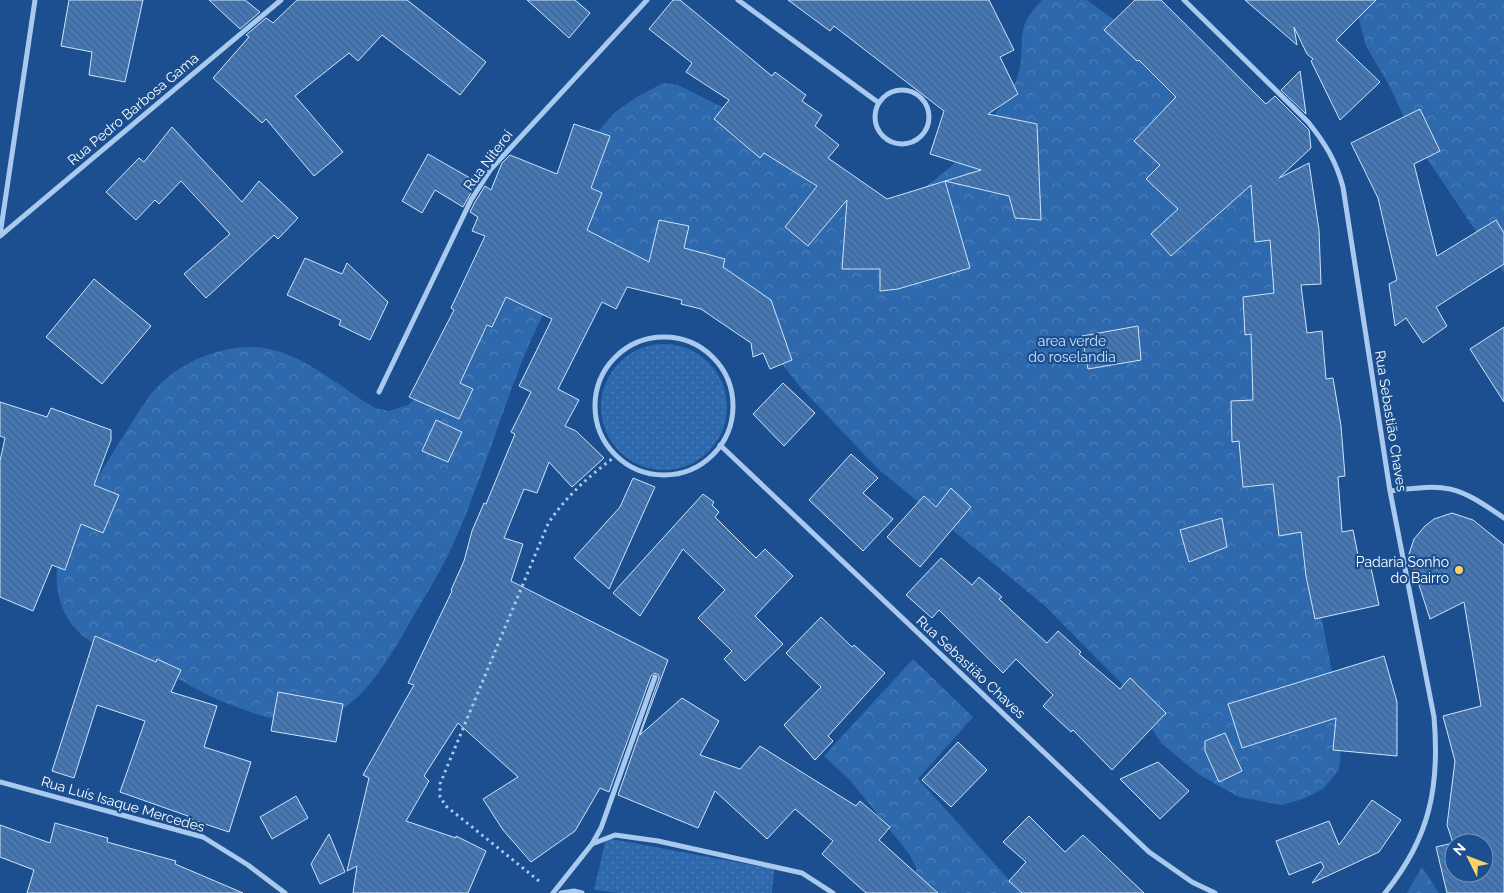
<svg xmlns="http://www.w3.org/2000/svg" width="1504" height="893" viewBox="0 0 1504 893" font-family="Raleway,sans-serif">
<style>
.forest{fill:url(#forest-crowns)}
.park{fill:url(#park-dots)}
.building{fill:url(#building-back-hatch);stroke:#cfe3fa;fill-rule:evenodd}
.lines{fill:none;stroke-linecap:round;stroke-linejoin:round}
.path{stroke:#a9c9ee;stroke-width:3;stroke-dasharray:2.5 4;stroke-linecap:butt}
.minor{stroke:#a9c9ee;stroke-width:5}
.poi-dot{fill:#ffd166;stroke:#1b4f8f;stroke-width:2}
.labels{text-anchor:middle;stroke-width:4.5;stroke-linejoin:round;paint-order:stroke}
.street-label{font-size:14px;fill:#fff;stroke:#1b4f8f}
.park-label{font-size:14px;fill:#cfe3fa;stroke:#1b4f8f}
.poi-label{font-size:14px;fill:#fff;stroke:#1b4f8f;text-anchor:end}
</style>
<defs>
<pattern id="forest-crowns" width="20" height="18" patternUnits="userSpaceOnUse" patternTransform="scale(1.25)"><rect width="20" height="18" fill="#2e69ad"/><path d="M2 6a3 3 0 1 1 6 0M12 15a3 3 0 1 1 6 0" fill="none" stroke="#4d80b9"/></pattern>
<pattern id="park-dots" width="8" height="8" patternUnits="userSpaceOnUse" patternTransform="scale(1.25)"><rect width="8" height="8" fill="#2e69ad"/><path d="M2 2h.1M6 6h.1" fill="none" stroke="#4d80b9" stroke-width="1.8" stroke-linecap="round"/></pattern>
<pattern id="building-back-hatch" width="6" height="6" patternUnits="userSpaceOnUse" patternTransform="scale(1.25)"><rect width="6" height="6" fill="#4478b7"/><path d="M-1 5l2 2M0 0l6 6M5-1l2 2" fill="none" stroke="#486282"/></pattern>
</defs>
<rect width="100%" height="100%" fill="#1b4f8f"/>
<path class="forest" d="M1042 0H1087L1120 24 1236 143 1277 248 1317 594 1343 729 1339 770 1323 789 1303 799 1282 805 1239 797 1198 774 1162 744 1122 684 1045 606 878 469 801 388 736 306 671 271 549 303C506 384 487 475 447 557 436 580 421 602 409 624 393 652 374 685 348 705 308 737 263 717 221 701 194 690 169 671 142 661 111 649 86 648 67 617 57 601 54 574 59 555 61 546 68 536 72 526 89 491 108 460 129 427 140 410 152 389 168 377 190 359 222 347 251 347 297 347 337 386 375 408L389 411 408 405 462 357 484 333 506 297 592 139 614 113 635 98 663 83 678 85 760 126 818 169 899 205C943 176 965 158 995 114 1003 103 1013 90 1017 78 1029 44 1010 32 1042 0Z
M1354 0H1504V273L1415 141 1390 87 1366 46Z
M913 659 973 717 918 779 1021 893H916V867L909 854 850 780 824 756Z
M1422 867 1439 893H1407Z"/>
<path class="park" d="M601 407a63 63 0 1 1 126 0a63 63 0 1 1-126 0Z
M606 838 774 869 772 893H618L594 890Z"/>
<path class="building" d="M69 0H143L125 82 89 75 92 52 61 46Z
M209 0H245L260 12 240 29Z
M297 0H407L486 62 460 95 382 35 358 61 349 53 295 96 343 152 314 176 266 119 262 123 213 78 249 37 246 35 266 18 273 23Z
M527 0H575L590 13 569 38Z
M673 0H680L772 76 775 72 806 95 802 101 822 115 815 126 839 145 828 158 887 199 981 170 930 154 944 111 834 26 830 31 788 0H989L1014 50 1000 57 1018 94 988 114 1037 124 1041 220 1015 218 1009 196 945 181 970 268 898 289 880 291V269H842L847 200 808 246 785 227 817 186 764 153 760 158 714 119 729 100 686 72 692 63 649 29Z
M1135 0H1161L1266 104 1275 96 1309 130 1311 148 1279 178 1309 163 1319 230 1321 284 1301 285 1307 333 1322 331 1326 379 1333 378 1341 426 1345 476 1338 477 1342 532 1353 530 1360 565 1370 563 1379 605 1315 619 1306 576 1301 532 1279 536 1273 484 1243 487 1239 441 1232 442 1231 401 1253 400 1251 334 1245 335 1243 297 1274 293 1270 240 1255 242 1251 185 1171 256 1151 234 1178 209 1146 179 1160 165 1134 141 1176 97 1139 60 1137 61 1104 30Z
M1245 0H1376L1336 40 1380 82 1340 120 1311 61 1313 59 1307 54 1294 27 1297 45Z
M1300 71 1306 114 1281 90Z
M1420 109 1440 151 1414 164 1437 256 1496 220 1504 233V264L1436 307 1447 326 1423 343 1406 318 1395 326 1389 284 1397 280 1378 198 1351 143Z
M574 124 610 136 591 188 602 193 587 230 649 262 659 220 689 226 684 248 725 259 723 267 771 300 792 360 770 369 763 353 753 357 751 343 701 309 681 304 682 300 627 287 616 309 602 302 558 389 579 400 565 426 576 431 604 458 572 487 549 462 537 493 524 489 504 538 523 544 511 581 668 660 640 735 682 698 719 721 700 755 740 769 760 746 856 806 860 801 890 827 879 840 938 893H866L822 854 833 841 795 809 767 839 715 791 698 828 618 795 659 678V675L655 673 651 676 609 792 600 788 575 831 531 862 503 830 483 799 518 777 458 723 424 776 429 781 406 821 456 838V836L486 851 468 893H353L357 866 347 871 369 778 363 775 414 685 408 683 452 591 451 590 464 561 472 531 484 503 486 504 515 434 511 432 531 392 519 386 552 319 506 297 492 327 487 325 460 383 473 389 459 419 409 397 454 310 451 308 485 236 472 231 478 217 470 212 475 202 485 186 491 190 502 163 510 155 557 174Z
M172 127 242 202 259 181 298 218 278 239 274 235 206 298 184 274 230 234 181 181 159 204 155 200 136 220 106 192 139 158 144 162Z
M428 154 477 182 463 207 435 190 422 213 402 201Z
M305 258 342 274 347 263 388 302 370 340 339 325 341 320 287 295Z
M94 279 151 326 102 384 46 337Z
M1138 326 1141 360 1088 369 1082 336Z
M1504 327V402L1470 349Z
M783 383 815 413 784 446 753 414Z
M0 402 47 417 51 408 111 430V440L94 485 119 495 103 533 81 524 65 570 52 565 33 611 0 597V461L5 438 0 436Z
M436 420 462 432 448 462 422 451Z
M851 454 878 478 863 493 893 519 863 551 809 500Z
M633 478 655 487 609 589 574 558 620 507Z
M951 488 971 507 920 567 887 537 924 496 936 507Z
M703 494 714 502 712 505 719 512 715 517 756 558 765 549 793 576 755 616 783 644 745 681 724 659 732 651 698 618 725 590 683 549 640 616 613 593Z
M1452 513 1473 520 1504 545V893H1447L1436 847 1453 843 1447 825 1455 761 1443 716 1481 706 1464 602 1430 619 1409 554 1414 539 1425 526 1434 519ZM1454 843H1484V873H1454Z
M1222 518 1227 547 1189 562 1180 530Z
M941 558 972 585 979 577 1002 597 999 599 1047 643 1058 631 1081 652 1079 654 1120 689 1130 678 1166 713 1112 770 1073 730 1071 732 1043 706 1053 695 1016 659 1003 673 939 610 932 618 906 595Z
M821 617 852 647 854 645 885 673 828 736 833 741 815 760 784 725 821 687 786 653Z
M95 636 156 662 157 659 181 670 171 692 217 706 204 747 251 762 229 832 187 818 188 816 120 792 145 721 97 705 74 778 52 771Z
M1384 656 1397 702V756L1333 750 1336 718 1242 748 1228 704Z
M278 692 343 704 336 742 271 731Z
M1225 733 1242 771 1219 782 1205 751V741Z
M958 742 987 770 951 807 922 780Z
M1158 762 1189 791 1160 819 1120 779Z
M296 796 308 818 272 839 260 817Z
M1372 800 1401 820 1379 852 1312 883 1324 867 1321 862 1289 875 1276 841 1329 821 1339 845Z
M1029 816 1065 852 1083 835 1144 893H1022L1009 881 1026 862 1003 842Z
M55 823 108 838 107 842 176 861 175 864 243 893H27L34 870 0 857V825L50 843Z
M329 834 345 872 320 884 311 864Z"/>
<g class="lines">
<path class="path" d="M539 881 446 806 440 797V784L548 524C565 497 590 475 616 456"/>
<path class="minor" d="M738 0 879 103
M1184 0 1308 122C1325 143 1336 161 1343 187L1390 491 1434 717C1440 786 1430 838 1385 893
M875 117a27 27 0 1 1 54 0a27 27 0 1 1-54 0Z
M0 235 35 0
M0 236 281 0
M595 406a69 69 0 1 1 138 0a69 69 0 1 1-138 0Z
M379 392 471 200 491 169 647 0
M720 445 1149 852 1192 882 1215 893
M1390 491C1448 484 1455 484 1504 518
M0 782 203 837 248 865 285 893
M592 844 615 835 658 841 802 873 833 893
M553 893 592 844 601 828 655 677
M561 893 574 891 582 893"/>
</g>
<circle class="poi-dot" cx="1459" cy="570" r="5"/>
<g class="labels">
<g class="street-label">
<text transform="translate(133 109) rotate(-40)" y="5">Rua Pedro Barbosa Gama</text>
<text transform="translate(488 160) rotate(-53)" y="5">Rua Niteroi</text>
<text transform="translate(1391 421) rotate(81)" y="5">Rua Sebastião Chaves</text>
<text transform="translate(971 667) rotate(43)" y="5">Rua Sebastião Chaves</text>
<text transform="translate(123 804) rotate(16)" y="5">Rua Luís Isaque Mercedes</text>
</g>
<g class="park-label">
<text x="1072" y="346">area verde<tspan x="1072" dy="16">do roselandia</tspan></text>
</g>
<g class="poi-label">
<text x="1449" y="567">Padaria Sonho<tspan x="1449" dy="16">do Bairro</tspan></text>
</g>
</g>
<g transform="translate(1469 858) rotate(312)"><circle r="24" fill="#1b4f8f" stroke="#7695bc"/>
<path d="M0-4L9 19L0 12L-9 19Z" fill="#ffd166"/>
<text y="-8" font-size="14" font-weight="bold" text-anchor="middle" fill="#ffffff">N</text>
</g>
</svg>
